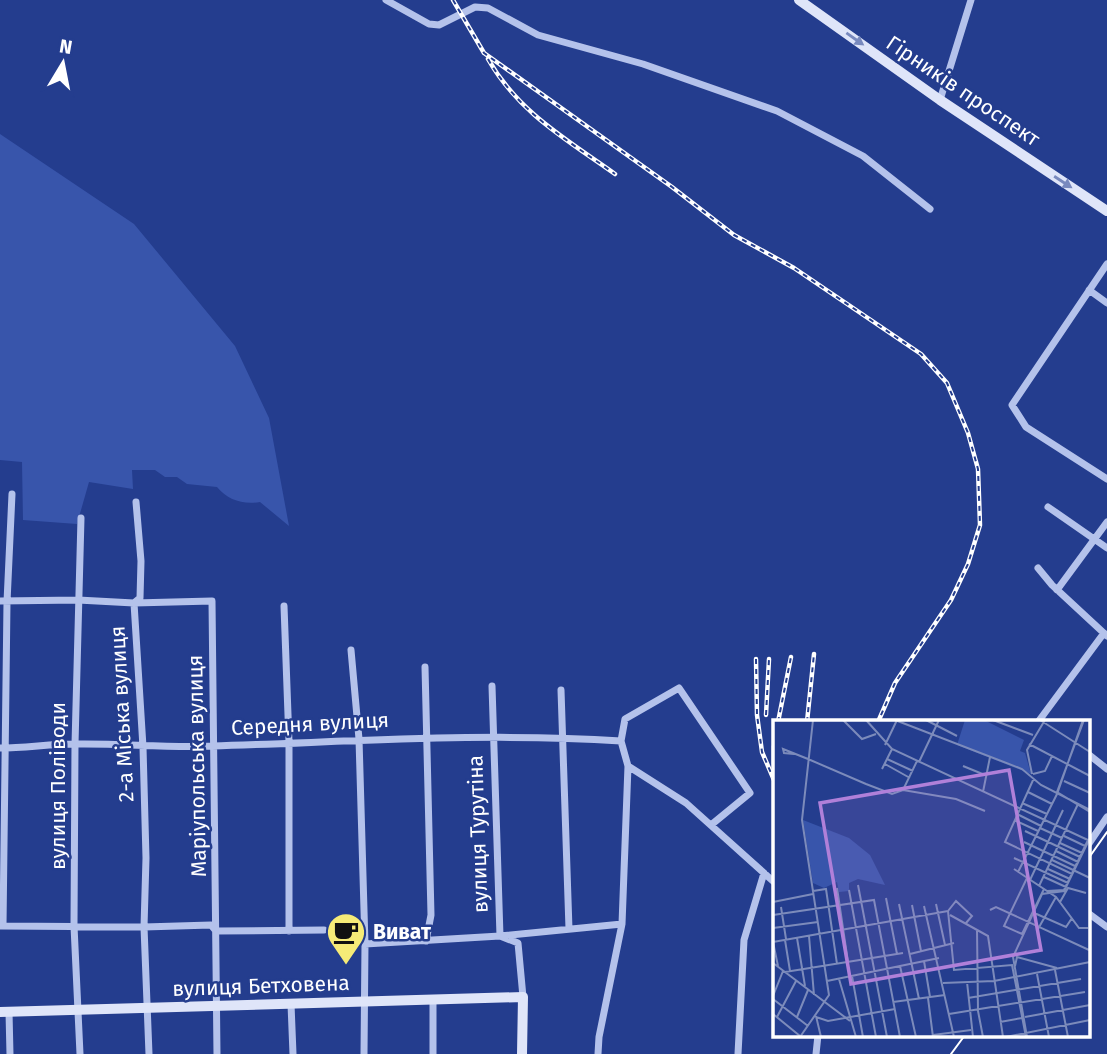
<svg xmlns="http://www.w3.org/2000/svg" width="1107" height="1054" viewBox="0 0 1107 1054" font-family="'Fira Sans',sans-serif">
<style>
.green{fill:#3855ab}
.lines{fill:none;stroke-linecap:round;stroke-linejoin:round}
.street{stroke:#b4c2eb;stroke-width:7}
.secondary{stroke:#dfe5f9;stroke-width:10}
.tram{stroke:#fff;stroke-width:2}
.rail-casing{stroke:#fff;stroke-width:4.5}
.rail{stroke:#243d8e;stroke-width:2;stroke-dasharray:5;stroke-linecap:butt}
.oneway{fill:#7889be}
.labels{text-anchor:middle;stroke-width:5;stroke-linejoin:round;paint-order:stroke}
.street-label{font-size:21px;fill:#fff;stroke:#243d8e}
.poi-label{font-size:21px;font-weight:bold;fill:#fff;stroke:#243d8e;text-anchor:start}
.inset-road{fill:none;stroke:#7c8bbb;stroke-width:2}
.view{fill:#b080d9;fill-opacity:0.15;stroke:#b080d9;stroke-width:3.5}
.inset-edge{fill:none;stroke:#fff;stroke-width:3.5}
</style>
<rect width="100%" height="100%" fill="#243d8e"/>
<path class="green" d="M0 134 134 224 235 346 269 418 289 526 260 502C243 505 228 500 217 487L187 484 177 477H165L155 470H132L133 489 89 482 77 524 23 520 22 462 0 460Z"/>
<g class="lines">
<path class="street" d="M386 0 429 24 439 25 475 7 488 8 538 35 643 64 777 111 863 156 930 209
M940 100 971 0
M1107 264 1012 405 1026 427 1107 479
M1089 290 1107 303
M136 502 141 561 140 598 134 603 143 747 146 858 144 927 149 1054
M1048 507 1107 548
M1038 568 1052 585 1107 636
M1057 590 1107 522
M0 601 78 600 134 603 212 601 217 1054
M284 606 289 742V931
M351 650 359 739 365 944 364 1054
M425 667 431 915 426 941
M492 686 500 936 518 943 523 997
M561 690 569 929
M1038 722 1104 633
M0 748C25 748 50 744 74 744 120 743 166 748 212 746 349 742 484 732 621 741
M1088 754 1107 769
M628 766 686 803 774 882
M1088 845 1107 817
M1088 913 1107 927
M1 926 144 927 211 925 216 931 324 930
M3 926 7 602 12 494
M365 944 500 936 622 924
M291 1004 293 1054
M9 1012 10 1054
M80 1054 74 926 75 744 81 518
M433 1054V999
M598 1054 599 1037 622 924 628 766 621 741 625 719 679 688 750 793 711 825
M738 1054 744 940 764 873
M816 1054 818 1035"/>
<path class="secondary" d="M799 0 940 100 1107 211
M0 1012 523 997 522 1054"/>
<path class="tram" d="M1088 859 1107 832
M951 1054 965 1035"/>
<g class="rail-casing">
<path id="rail" d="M453 0 484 53 672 187 734 235 794 268 921 354 947 383 968 433 978 469 980 525 968 564 951 600 895 683 878 722
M488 59C519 113 566 139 615 174
M756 659 757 715 762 752 774 780
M766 715 769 659
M778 722 791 657
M807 722 814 654
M774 746V764"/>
</g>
<use href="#rail" class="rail"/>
</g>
<defs><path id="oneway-solid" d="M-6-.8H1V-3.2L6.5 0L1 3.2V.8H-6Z" transform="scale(1.75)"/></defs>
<g class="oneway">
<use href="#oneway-solid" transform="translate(855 39) rotate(35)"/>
<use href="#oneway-solid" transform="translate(1063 182) rotate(33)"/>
</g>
<defs>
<g id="cafe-pin" transform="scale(2.0125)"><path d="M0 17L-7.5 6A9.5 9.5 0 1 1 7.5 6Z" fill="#f6eb77" stroke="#243d8e"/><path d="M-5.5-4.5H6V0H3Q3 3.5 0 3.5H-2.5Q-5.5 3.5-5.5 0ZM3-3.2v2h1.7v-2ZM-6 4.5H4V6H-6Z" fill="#111"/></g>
</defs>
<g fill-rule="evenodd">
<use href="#cafe-pin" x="346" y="932"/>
</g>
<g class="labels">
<g class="street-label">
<text transform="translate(963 91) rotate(34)" y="7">Гірників проспект</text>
<text transform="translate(122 714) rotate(-93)" y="7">2-а Міська вулиця</text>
<text transform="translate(310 724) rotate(-3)" y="7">Середня вулиця</text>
<text transform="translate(197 766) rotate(-91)" y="7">Маріупольська вулиця</text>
<text transform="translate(58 786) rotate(-90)" y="7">вулиця Поліводи</text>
<text transform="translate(478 834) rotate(-92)" y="7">вулиця Турутіна</text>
<text transform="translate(261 986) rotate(-2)" y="7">вулиця Бетховена</text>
</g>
<g class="poi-label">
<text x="373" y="939">Виват</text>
</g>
</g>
<g transform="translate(773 720)">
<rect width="317" height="317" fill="#243d8e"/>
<path d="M192 0H211L251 20 247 31 252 33 258 54 184 25ZM30 100 76 118 97 135 112 165 85 159 76 163V171L66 172 64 162 51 168 40 163Z" fill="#3855ab"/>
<path class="inset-road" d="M70 0 89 19 103 14M93 0 119 29 317 121M122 0 249 49 268 65 317 90M153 0 184 16M220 0 260 15M267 0 317 32M311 0 284 72 317 92M256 24 317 56M112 25 124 0M21 34 11 33 10 29 35 39 93 64 119 74 130 70 183 79 212 91M114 39 140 51M146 42 166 0M112 44 137 58M190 46 212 55M109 49 119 29M259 54 254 30 272 0M260 54 272 51 279 36M261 58 232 122 299 154M291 61 317 73M130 70 144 41M210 72 217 37M255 72 279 84M249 83 274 94M244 94 268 106M241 100 265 111M267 108 289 118M252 111 307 137M291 116 312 126M251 122 302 146M287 123 309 133M283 131 305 142M241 138 295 163M279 140 317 158M241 149 283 177 306 208H315M275 149 297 159M245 152 284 74 310 0M271 157 293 167M254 158 231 206 249 214 271 169M317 159V235M257 160 290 90M85 165 114 317M266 166 305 84M64 168 75 242M76 170 103 317M40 171 53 169 64 244M274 171 291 170 315 120M113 178 124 234M0 182 40 174M287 182 295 168 313 173M126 184 146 279M163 184 172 225M139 185 148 231M151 186 181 317M8 187 13 219M217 190 223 187 316 230M175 191 181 250 239 245 253 317M175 191 183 181 199 196 193 203M259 192 293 207 299 198M0 195 101 180 127 317M177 195 215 216 230 317M0 208 45 202M265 209 283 177M204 210 205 291 210 317M36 216 41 275M24 218 32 266M12 220 17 251M0 222 175 191M0 222 5 246M137 234 181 223M151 241 157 277M0 243 77 301M127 246 143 317M242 246 244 237 284 248M282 250 295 317M12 252 130 233M264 254 276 317M79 256 90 317M66 259 83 317M54 261 166 238M194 262 200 317M170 263 221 261 317 242M0 276 10 251M155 278 160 317M195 278 308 259M0 279 35 306M120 282 172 275M0 294 27 316M176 294 312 272M43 296 48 317M4 297 23 261M24 297 35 270M43 297 55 301 122 289M252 297 317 285M227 302 249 298M160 315 198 310M27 317 56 275 29 100 40 0M233 317 317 300M254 317 240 237 269 174 291 171 317 118"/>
<path class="view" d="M236 50 268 230 78 264 47 83Z"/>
<rect width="317" height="317" class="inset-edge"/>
</g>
<g transform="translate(63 63) rotate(10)" stroke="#243d8e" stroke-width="5" paint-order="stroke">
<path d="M0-5L12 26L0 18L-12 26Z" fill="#ffffff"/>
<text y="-10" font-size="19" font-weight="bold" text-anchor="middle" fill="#ffffff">N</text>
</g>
</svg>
